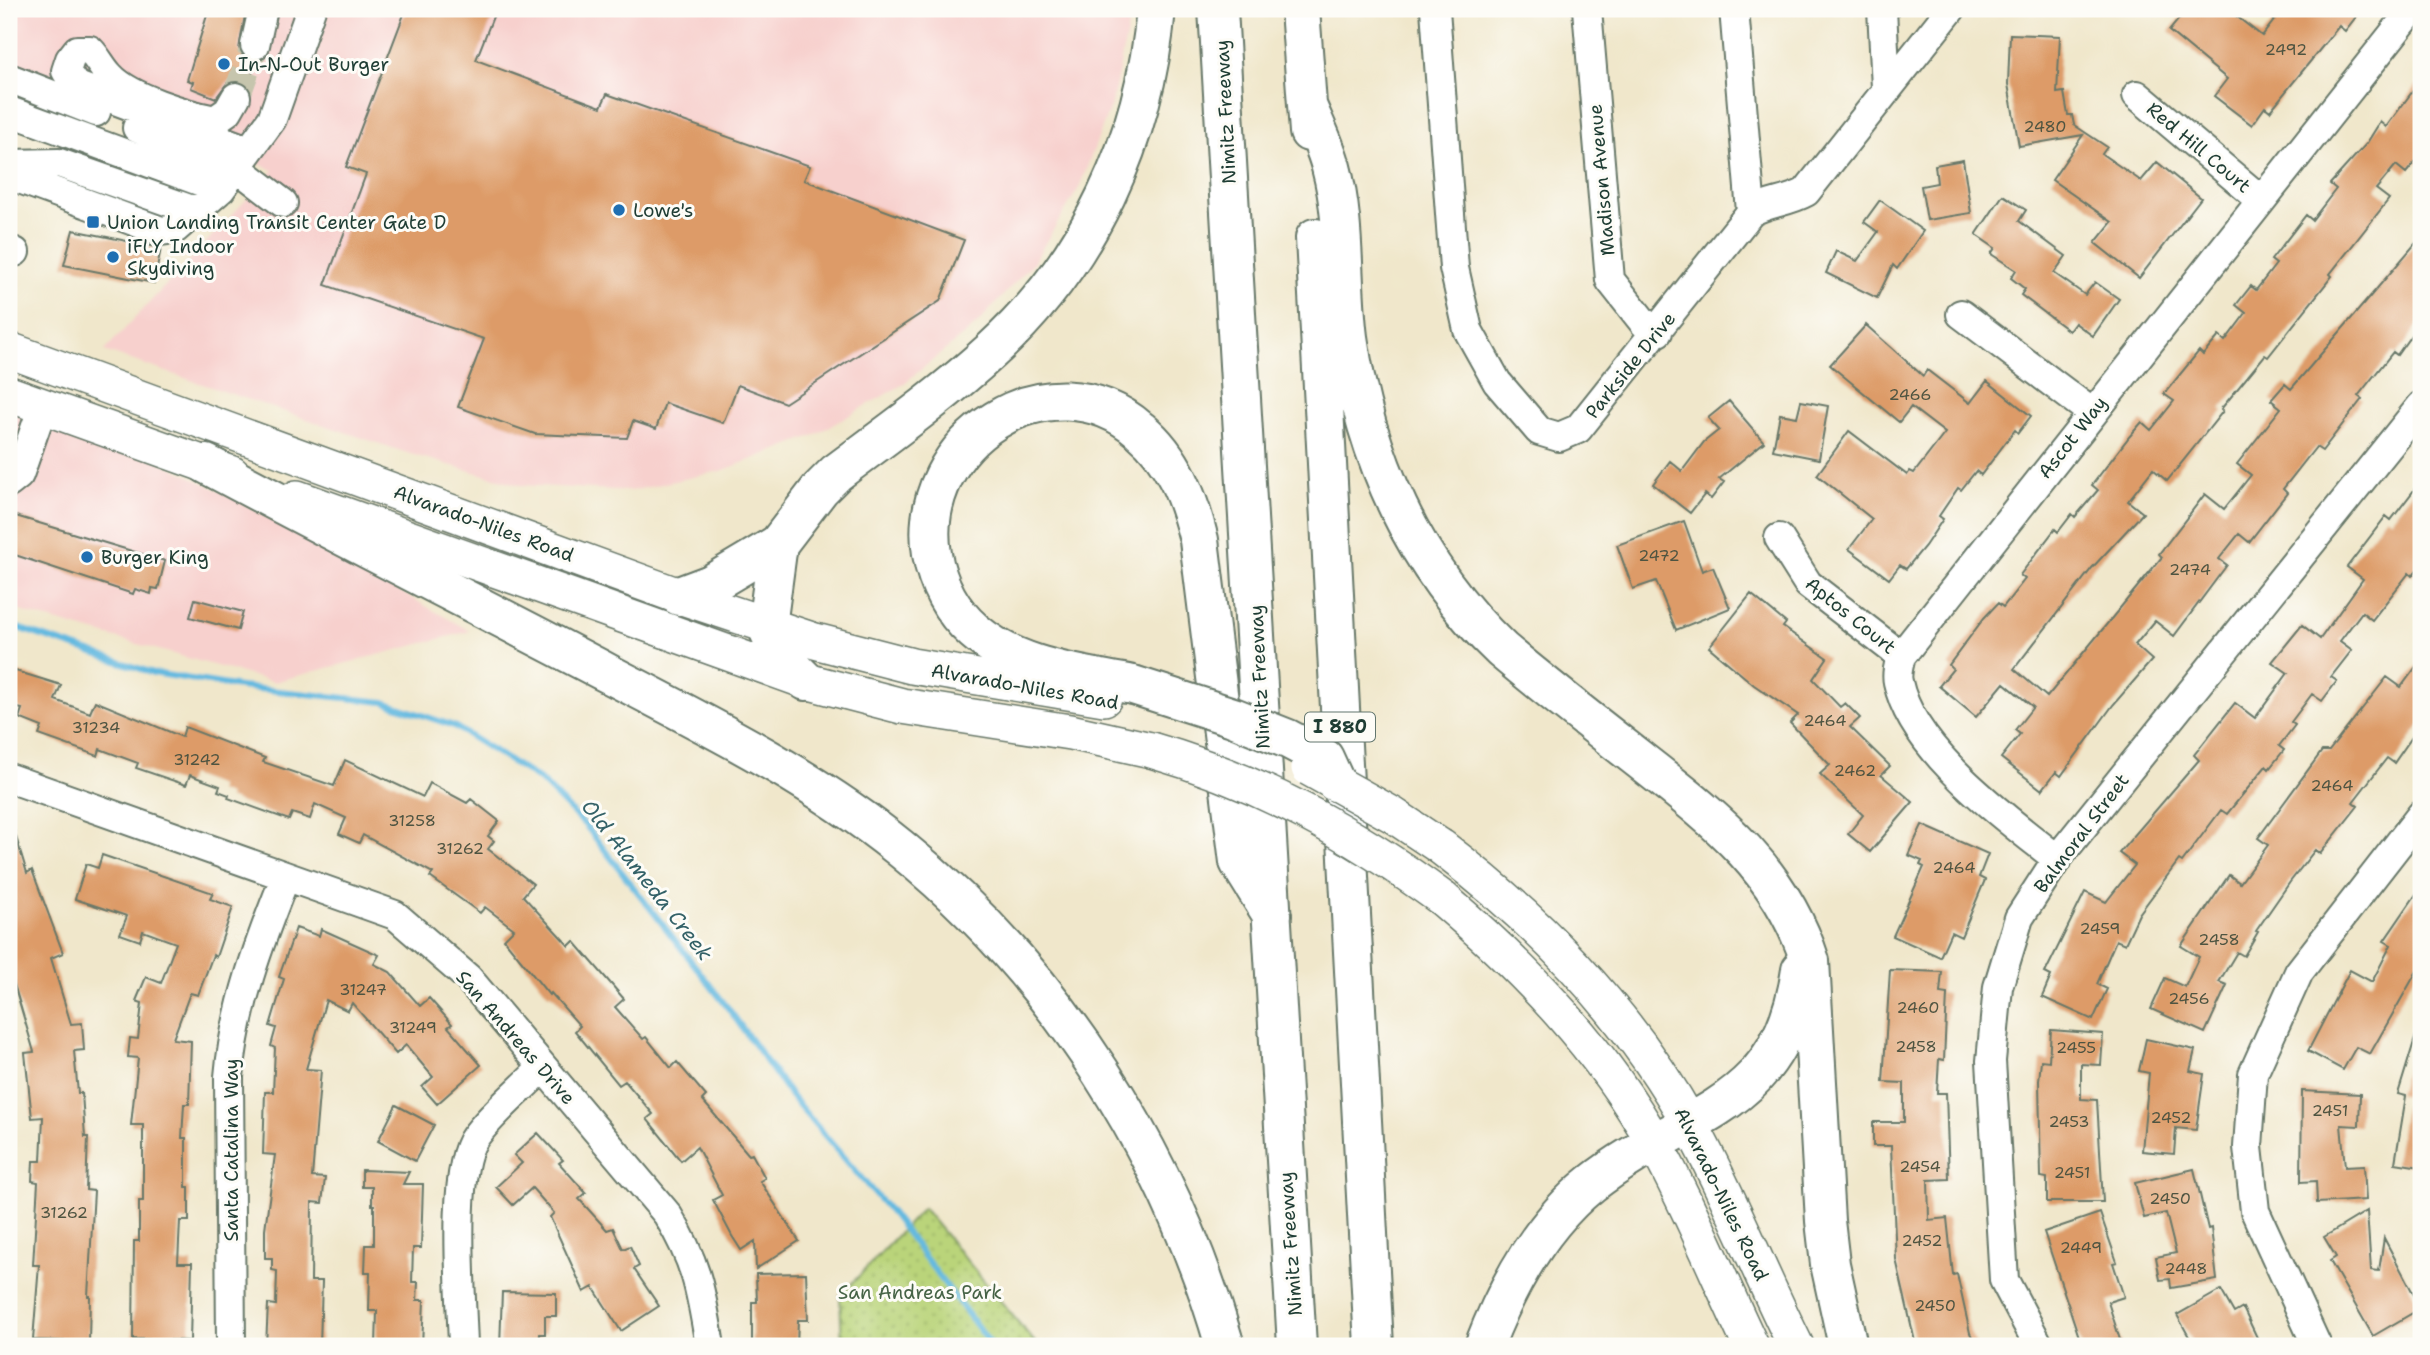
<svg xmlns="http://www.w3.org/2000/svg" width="2430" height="1355" viewBox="0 0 2430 1355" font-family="'Shantell Sans',sans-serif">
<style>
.built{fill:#f7d0cd}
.park{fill:url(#park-dots);stroke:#6c8857;stroke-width:2}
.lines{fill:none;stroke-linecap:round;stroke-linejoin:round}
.stream{stroke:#64b9e0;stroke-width:6}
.building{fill:#dd9b68}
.minor-tunnel{stroke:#c6c5ad;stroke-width:28;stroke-dasharray:28 14;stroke-linecap:butt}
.minor-casing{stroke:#687869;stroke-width:32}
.major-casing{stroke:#687869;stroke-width:38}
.highway-casing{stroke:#687869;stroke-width:42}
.minor{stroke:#fff;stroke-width:28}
.major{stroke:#fff;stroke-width:35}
.highway{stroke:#fff;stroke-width:38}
.major-bridge-casing{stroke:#687869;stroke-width:38;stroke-linecap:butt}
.highway-bridge-casing{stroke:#687869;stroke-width:42;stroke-linecap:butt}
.major-bridge{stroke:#fff;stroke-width:35}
.highway-bridge{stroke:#fff;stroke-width:38}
.poi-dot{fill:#1f6fb2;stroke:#fdfcf7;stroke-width:2.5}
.labels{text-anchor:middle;stroke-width:6;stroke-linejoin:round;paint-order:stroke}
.number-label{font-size:16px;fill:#4e5441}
.shield{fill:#fdfcf7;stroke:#62766e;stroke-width:2}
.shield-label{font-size:18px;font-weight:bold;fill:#1f3d34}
.poi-label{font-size:19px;fill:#1f3d34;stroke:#fdfcf7;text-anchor:start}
.street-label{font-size:19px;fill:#1f3d34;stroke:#fdfcf7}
.park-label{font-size:19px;fill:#466346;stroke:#fdfcf7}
.water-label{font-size:21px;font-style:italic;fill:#346268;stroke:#fdfcf7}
</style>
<defs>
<pattern id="park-dots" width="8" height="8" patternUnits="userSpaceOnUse" patternTransform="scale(1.75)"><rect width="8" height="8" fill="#bad47a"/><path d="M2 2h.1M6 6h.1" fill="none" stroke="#9fb76a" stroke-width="1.8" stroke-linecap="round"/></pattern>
</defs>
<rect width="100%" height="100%" fill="#fdfcf7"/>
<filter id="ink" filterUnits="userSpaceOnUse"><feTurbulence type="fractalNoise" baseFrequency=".0143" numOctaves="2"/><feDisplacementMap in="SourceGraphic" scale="14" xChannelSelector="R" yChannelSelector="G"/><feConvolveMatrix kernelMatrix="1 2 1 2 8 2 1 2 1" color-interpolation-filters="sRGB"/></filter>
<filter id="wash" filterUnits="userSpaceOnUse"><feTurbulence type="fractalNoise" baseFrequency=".00686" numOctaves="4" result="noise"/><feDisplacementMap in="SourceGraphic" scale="28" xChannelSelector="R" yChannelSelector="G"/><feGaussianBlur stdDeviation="1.57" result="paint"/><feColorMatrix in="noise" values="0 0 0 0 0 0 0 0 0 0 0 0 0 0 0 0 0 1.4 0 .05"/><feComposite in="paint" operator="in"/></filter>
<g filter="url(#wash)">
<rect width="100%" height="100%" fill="#f0e7cb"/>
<path class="built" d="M9 9H1132L1112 102 1079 188 1033 263 976 325 902 385 815 435 724 470 631 491 520 485 407 453 104 351 274 170 9 71Z
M9 402 143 453 240 501 470 631 274 682 26 613 9 606Z"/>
<path class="park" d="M923 1208 1038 1346H842L840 1296Z"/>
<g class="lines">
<path class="stream" d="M9 625 153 673 240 687 384 702 454 726 540 780 586 826 728 1008 791 1096 892 1214 992 1346"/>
</g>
<g id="blocks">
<path class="building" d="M209 9 245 15 239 49 244 58 256 61 248 86 237 80 228 82 216 98 191 88 193 82 187 80Z
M406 9H481L494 14 476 60 601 107 607 94 810 166 804 180 964 240 940 301 785 403 738 385 723 423 665 403 656 429 633 421 627 438 535 434 458 407 484 339 325 285 366 174 346 167Z
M2187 9H2227L2262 36 2283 9H2362L2345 31 2339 26 2270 111 2265 107 2252 125 2214 96 2227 79 2169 31Z
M2010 34 2060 36 2057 93 2064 92 2068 115H2072L2074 125 2107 147 2102 154 2141 181 2157 162 2201 198 2139 278 2095 243 2112 222 2052 180 2083 135 2019 146 2008 84Z
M2421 80V167L2415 162 2406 173 2396 165 2376 189 2389 199 2330 274 2332 276 2268 357 2265 355 2221 409 2223 411 2167 481 2153 469 2128 501 2143 513 2092 568 2014 669 2047 697 2162 557 2159 554 2205 494 2224 509 2251 475 2237 464 2281 408 2271 400 2285 384 2291 389 2421 237V321L2397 355 2393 352 2358 396 2362 399 2322 451 2316 447 2283 489 2287 493 2249 542 2239 534 2219 559 2227 565 2174 636 2155 621 2135 645 2152 660 2113 705 2061 776 2056 772 2042 790 2001 758 2020 734 2015 730 2033 707 2004 683 1976 717 1939 686 1953 669 1949 665 1984 618 1998 603 2003 607 2025 579 2020 575 2055 529 2058 532 2072 514 2075 517 2098 490 2092 485 2129 437 2142 422 2151 430 2174 401 2164 394 2199 351 2203 355 2219 336 2225 341 2246 313 2236 305 2251 286 2256 290 2276 264 2271 260 2306 215 2312 220 2336 189 2330 184 2367 143 2380 122 2386 127Z
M1963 160 1971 213 1927 220 1921 186 1937 183 1935 165Z
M2003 195 2026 210 2019 221 2066 256 2054 273 2085 295 2095 282 2119 299 2093 336 2075 323 2069 331 2021 295 2025 289 2011 278 2016 270 1991 254 1995 248 1976 235Z
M1880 200 1923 231 1897 269 1893 265 1877 298 1826 273 1836 251 1857 261 1878 232 1864 222Z
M73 230 161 248 154 283 64 265Z
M1866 325 1923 376 1927 370 1970 403 1987 381 2031 416 2018 433 2015 430 1981 475 1976 471 1961 490 1958 488 1939 516 1943 519 1925 546 1906 569 1900 565 1889 579 1849 549 1872 519 1817 475 1849 431 1907 475 1910 471 1914 473 1945 433 1911 407 1899 422 1830 365Z
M1729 401 1764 442 1719 479 1724 482 1711 499 1705 494 1690 513 1653 484 1670 461 1682 471 1704 442 1719 430 1708 418Z
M1801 401 1828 406 1819 459 1773 450 1780 414 1797 417Z
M2421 481V565L2412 576 2409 573 2372 620 2362 612 2340 641 2352 650 2331 677 2337 681 2322 701 2312 694 2291 722 2295 725 2279 746 2284 750 2269 769 2266 766 2227 814 2221 810 2182 862 2179 860 2139 914 2125 944 2116 940 2097 984 2107 989 2093 1020 2042 997 2051 976 2045 973 2085 892 2106 902 2135 865 2119 853 2199 760 2194 755 2235 703 2255 718 2288 673 2272 662 2302 625 2320 639 2363 579 2347 567 2386 516 2391 520Z
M9 514 165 561 158 589 152 588 151 594 135 589 133 594 9 553Z
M1684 521 1702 571 1713 567 1730 608 1676 630 1656 581 1633 589 1617 545Z
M1751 594 1786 623 1783 627 1827 658 1813 679 1840 707 1845 703 1860 718 1850 727 1890 766 1881 775 1913 802 1870 852 1848 834 1863 815 1820 774 1830 765 1790 723 1798 715 1754 685 1709 647Z
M195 599 243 612 238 630 190 617Z
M2421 660V724L2394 763 2387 758 2353 802 2358 806 2320 854 2315 850 2290 882 2256 931 2258 932 2244 956 2237 952 2219 982 2227 985 2205 1033 2151 1009 2165 978 2185 987 2199 957 2181 946 2229 875 2240 883 2268 845 2258 838 2322 751H2329L2387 677 2401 687Z
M9 669 61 685 55 700 90 713 95 701 182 737 185 727 265 758 263 762 334 786 345 760 423 797 430 783 467 803 471 799 499 821 488 836 494 841 488 849 533 884 523 896 569 946 574 941 624 999 615 1007 643 1039 646 1037 671 1068 677 1062 706 1096 702 1100 749 1155 752 1154 765 1178 760 1181 799 1241 756 1269 755 1241 741 1250 732 1236 713 1200 722 1195 697 1147 681 1161 647 1119 653 1114 625 1081 619 1085 575 1031 580 1026 551 993 549 995 504 939 514 929 485 907 480 913 430 877 433 873 363 835 359 843 339 834 346 818 315 804 310 819 292 813 289 820 228 798 229 795 218 791 220 786 190 775 186 785 136 768 138 763 100 749 98 756 39 735 42 727 19 718 22 709 9 706Z
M1922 825 1988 854 1979 877 1985 880 1961 937 1951 932 1940 957 1893 936 1924 867 1920 865 1922 861 1908 855Z
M9 827H13L27 873 32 870 63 953 51 958 71 1024 82 1023 84 1050 74 1051 78 1093H82L85 1137H88L86 1190 94 1191 88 1296H90L89 1342 33 1340 39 1265H33L38 1182 32 1181 33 1161H41L43 1117 32 1118 25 1053 34 1052 9 967Z
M102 855 213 893 210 899 233 907 216 957 213 955 198 995 190 993 173 1039 191 1041 189 1104H184L182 1138H186V1187H189V1221H180L178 1263H192L190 1341 133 1339 134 1241H139V1201H143V1125H131L138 1058 128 1057 130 1038 138 1039 142 1003 136 1001 146 977 161 983 176 943 143 931 140 941 120 934 127 916 75 899 86 864 98 868Z
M2421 887V964L2370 1054 2356 1047 2343 1070 2308 1051 2350 970 2372 982 2391 945 2384 941Z
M296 928 319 936 321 929 379 955 374 964 390 972 420 1006 429 998 452 1024 448 1027 481 1065 437 1104 422 1087 433 1077 406 1045 396 1054 352 1003 348 1011 326 1000 306 1069 321 1070 312 1177 325 1178 322 1203 312 1202 311 1281H322L320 1346H266L268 1304 276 1305 277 1271 272 1270V1258H265V1229L275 1155 263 1154 265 1092H273L275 1048 271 1046 276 1028 270 1026 284 979 279 977Z
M1890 970 1942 972 1940 993 1947 994 1944 1060 1939 1059 1937 1093H1946L1949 1179 1928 1180 1929 1220 1947 1218 1953 1275 1957 1274 1970 1333 1977 1346H1916L1896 1259 1891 1146H1873V1122H1904V1083L1883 1082Z
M2051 1030 2103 1034 2101 1065 2081 1064V1099L2097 1100 2103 1202H2047V1178L2041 1177 2039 1081 2041 1060 2049 1061Z
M2417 1032 2421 1033V1167L2395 1163 2406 1096 2398 1094Z
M2146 1039 2195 1050 2190 1071 2204 1074 2196 1130 2176 1128 2174 1154 2142 1151 2149 1073 2139 1071Z
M2302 1091 2360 1094 2359 1126 2341 1125 2345 1167 2364 1166 2366 1200 2317 1203 2316 1181 2301 1182Z
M396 1105 434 1125 415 1161 378 1141Z
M538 1133 563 1160 559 1163 586 1193 579 1199 607 1230 613 1228 623 1249 630 1246 639 1266 634 1269 659 1306 621 1331 593 1287 584 1292 550 1217 554 1213 532 1188 513 1205 496 1187 522 1163 514 1155Z
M2194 1169 2208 1229 2211 1228 2217 1280 2171 1288 2170 1279 2160 1280 2156 1257 2176 1253 2166 1213 2144 1218 2135 1183Z
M362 1170 409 1172 403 1184H423L421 1248H413L412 1282H418L417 1300H424L422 1346H376L377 1311H369L370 1272H365L366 1245H374V1205H372V1187H362Z
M2367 1211 2371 1270 2379 1271 2384 1238 2421 1308 2373 1336 2330 1261 2336 1257 2324 1237Z
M2100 1213 2117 1262 2113 1263 2124 1297 2108 1302 2122 1346H2082L2044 1232Z
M806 1273 808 1320H798L797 1346H752V1302H757L756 1274Z
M2221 1290 2234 1313 2243 1308 2261 1346H2194L2177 1315Z
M502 1292 556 1293V1316H545V1334H540L539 1346H500Z"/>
</g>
</g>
<g filter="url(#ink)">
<use href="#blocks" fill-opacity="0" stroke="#687869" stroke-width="2"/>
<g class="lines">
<path class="minor-tunnel" d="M236 97 255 45"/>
<g class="minor-casing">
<path id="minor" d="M1435 9 1454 268 1468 330 1497 382 1539 431 1559 437 1578 429 1751 212C1769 202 1788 202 1806 192L1951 9
M1587 9 1610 280 1644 323 1658 332
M1734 9 1751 212
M1882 9 1886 88
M255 45 263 9
M9 78 96 112
M2137 95 2260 199
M236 97 228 111 215 120C186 114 130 98 110 76 102 68 98 58 90 50H77L70 59 66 71 75 85 248 150
M9 111 221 189
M137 128 236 167 283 203
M9 164 59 163 198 212
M9 175 161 231 175 229 221 189 272 119 311 9
M9 250 15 252
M1961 314 2091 412
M9 483 19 475 43 406
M1779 538 1808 584 1901 656
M9 778 395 915 468 978 667 1214C697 1263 701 1291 710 1346
M2057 859C2005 817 1912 751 1898 682 1896 674 1899 664 1901 656L2413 9
M231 1346 229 1077C235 1007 259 943 285 878
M463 1346C462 1301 450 1170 475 1137 493 1112 521 1090 543 1067
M2039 1346 2004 1280 1991 1061 1998 987 2019 918 2057 859 2421 406
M2317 1346 2255 1211 2248 1147 2253 1074 2299 972 2421 815"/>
</g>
<g class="major-casing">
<path id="major" d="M9 350 679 596 815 641 912 666 1104 698
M9 394 232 474
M297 498 806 681 902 706 1070 732 1151 750
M1441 847C1541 923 1630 1015 1691 1126 1730 1197 1760 1274 1796 1346
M1443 899C1526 970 1601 1048 1655 1144 1691 1209 1719 1279 1751 1346"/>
</g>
<g class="highway-casing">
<path id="highway" d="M1218 9 1297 1346
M1300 9 1309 132
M1308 108C1316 127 1326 147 1331 167 1346 222 1341 281 1348 337 1365 457 1414 567 1502 650 1546 687 1591 722 1636 757 1711 816 1780 866 1810 961L1825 1221 1830 1264 1848 1346
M1315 238 1374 1346
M206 464C340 536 476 604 611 675 711 727 812 777 900 848 1056 973 1170 1154 1225 1346
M778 544 767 626 778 653 806 681
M679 596 711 584 778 544 820 489 836 473C888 434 943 395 991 351 1089 262 1145 139 1156 9
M1133 685C1079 674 1017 669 974 631 951 611 937 583 932 554 914 441 1050 352 1140 430 1174 458 1189 499 1199 540L1239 862 1272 915
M1484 1346C1507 1286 1540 1225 1591 1184 1684 1110 1781 1113 1801 970"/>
</g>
<use href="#minor" class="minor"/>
<use href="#major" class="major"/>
<use href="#highway" class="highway"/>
<g class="major-bridge-casing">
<path id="major-bridge" d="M1151 750C1259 781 1353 833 1443 899
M1309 768 1393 815 1441 847"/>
</g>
<g class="highway-bridge-casing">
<path id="highway-bridge" d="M1133 685 1233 717 1288 739 1324 758 1335 782"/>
</g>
<use href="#major-bridge" class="major-bridge"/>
<use href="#highway-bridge" class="highway-bridge"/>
</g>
</g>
<g class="poi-dot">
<circle cx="224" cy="64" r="7"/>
<circle cx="619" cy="210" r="7"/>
<rect x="86" y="215" width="14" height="14" rx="3.5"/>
<circle cx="113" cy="257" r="7"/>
<circle cx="87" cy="557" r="7"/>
</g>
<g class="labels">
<g class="number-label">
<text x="2286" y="55">2492</text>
<text x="2045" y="132">2480</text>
<text x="1910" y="400">2466</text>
<text x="1659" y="561">2472</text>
<text x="2190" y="575">2474</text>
<text x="1825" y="726">2464</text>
<text x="96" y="733">31234</text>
<text x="197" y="765">31242</text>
<text x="1855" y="776">2462</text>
<text x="2332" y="791">2464</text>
<text x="412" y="826">31258</text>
<text x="460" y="854">31262</text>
<text x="1954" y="873">2464</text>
<text x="2100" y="934">2459</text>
<text x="2219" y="945">2458</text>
<text x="363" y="995">31247</text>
<text x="2189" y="1004">2456</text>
<text x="1918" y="1013">2460</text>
<text x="413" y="1033">31249</text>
<text x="1916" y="1052">2458</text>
<text x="2076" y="1053">2455</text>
<text x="2330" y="1116">2451</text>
<text x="2171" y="1123">2452</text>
<text x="2069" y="1127">2453</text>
<text x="1920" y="1172">2454</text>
<text x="2072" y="1178">2451</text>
<text x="2170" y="1204">2450</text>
<text x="64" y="1218">31262</text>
<text x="1922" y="1246">2452</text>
<text x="2081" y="1253">2449</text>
<text x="2186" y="1274">2448</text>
<text x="1935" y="1311">2450</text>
</g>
<rect class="shield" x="1305" y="712.5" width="70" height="29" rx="5"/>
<g class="shield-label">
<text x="1340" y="733">I 880</text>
</g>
<g class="poi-label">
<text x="238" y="71">In-N-Out Burger</text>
<text x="633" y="217">Lowe's</text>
<text x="107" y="229">Union Landing Transit Center Gate D</text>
<text x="127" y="253">iFLY Indoor<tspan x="127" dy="22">Skydiving</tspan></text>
<text x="101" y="564">Burger King</text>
</g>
<g class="street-label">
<text transform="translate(1225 112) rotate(-93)" y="7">Nimitz Freeway</text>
<text transform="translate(2199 147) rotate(40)" y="7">Red Hill Court</text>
<text transform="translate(1601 180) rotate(-95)" y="7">Madison Avenue</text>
<text transform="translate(1630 365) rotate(-51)" y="7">Parkside Drive</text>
<text transform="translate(2072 437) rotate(-52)" y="7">Ascot Way</text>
<text transform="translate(484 523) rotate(20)" y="7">Alvarado-Niles Road</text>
<text transform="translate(1851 615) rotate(39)" y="7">Aptos Court</text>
<text transform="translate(1259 677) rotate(-93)" y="7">Nimitz Freeway</text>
<text transform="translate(1025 686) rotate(10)" y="7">Alvarado-Niles Road</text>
<text transform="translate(2081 833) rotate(-53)" y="7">Balmoral Street</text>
<text transform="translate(516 1037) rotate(49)" y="7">San Andreas Drive</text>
<text transform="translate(231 1150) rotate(-90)" y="7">Santa Catalina Way</text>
<text transform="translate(1722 1194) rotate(64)" y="7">Alvarado-Niles Road</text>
<text transform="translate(1290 1244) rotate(-94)" y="7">Nimitz Freeway</text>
</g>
<g class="park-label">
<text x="920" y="1299">San Andreas Park</text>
</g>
<g class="water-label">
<text transform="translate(647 880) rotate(52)" y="7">Old Alameda Creek</text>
</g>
</g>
<rect width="2430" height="1355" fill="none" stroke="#fdfcf7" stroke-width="35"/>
</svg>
